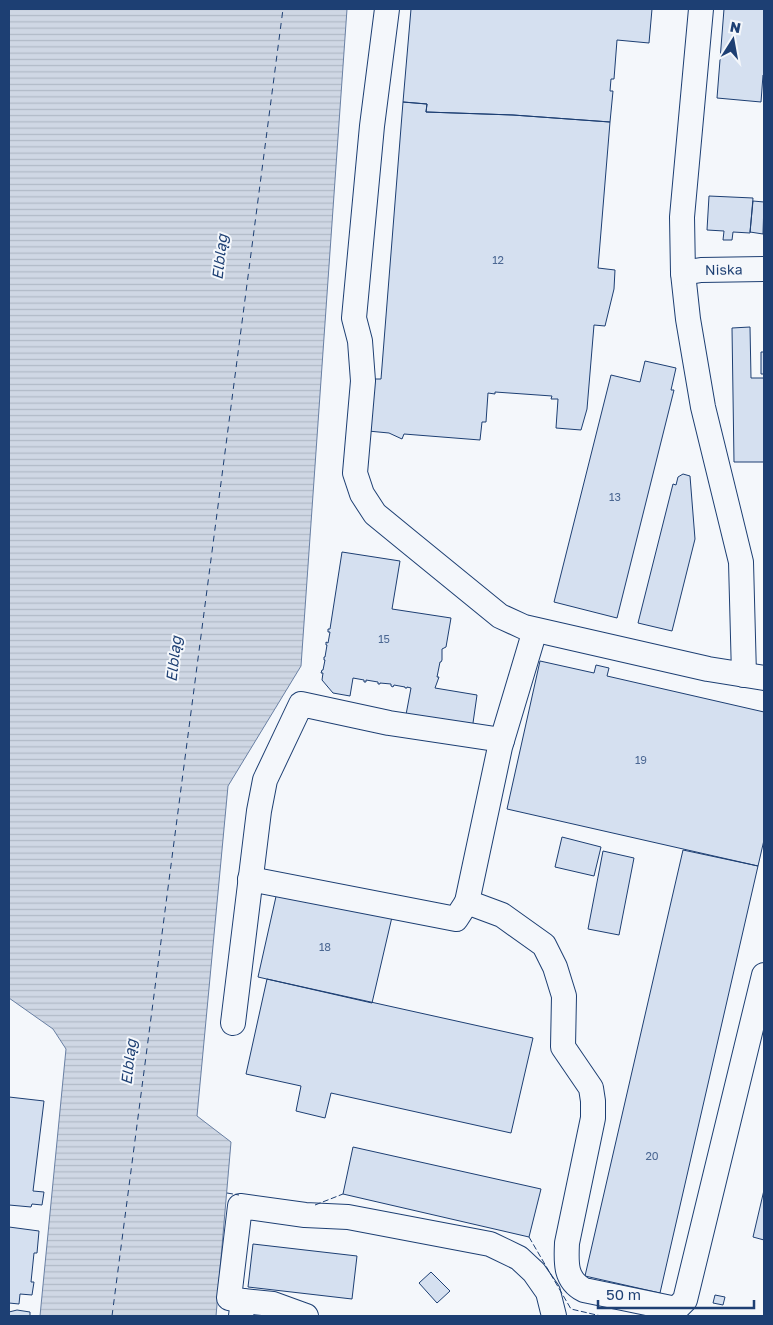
<svg xmlns="http://www.w3.org/2000/svg" width="773" height="1325" viewBox="0 0 773 1325" font-family="'Golos Text',sans-serif">
<style>
.water{fill:url(#water-rules);stroke:#687fa3}
.lines{fill:none;stroke-linecap:round;stroke-linejoin:round}
.ferry{stroke:#1d3f73;stroke-width:1;stroke-dasharray:6 5;stroke-linecap:butt}
.building{fill:#d5e0f0;stroke:#1d3f73}
.minor-casing{stroke:#1d3f73;stroke-width:26}
.minor{stroke:#f4f7fb;stroke-width:24}
.fence{stroke:#1d3f73;stroke-width:1;stroke-dasharray:6 2.5;stroke-linecap:butt}
.labels{text-anchor:middle;stroke-width:4;stroke-linejoin:round;paint-order:stroke}
.number-label{font-size:11px;fill:#4b6792}
.street-label{font-size:14px;fill:#1d3f73;stroke:#f4f7fb}
.water-label{font-size:15px;font-style:italic;fill:#1d3f73;stroke:#f4f7fb}
</style>
<defs>
<pattern id="water-rules" width="6" height="5" patternUnits="userSpaceOnUse" patternTransform="scale(1.25)"><rect width="6" height="5" fill="#cfd7e4"/><path d="M0 2.5h6" fill="none" stroke="#b1bac7"/></pattern>
</defs>
<rect width="100%" height="100%" fill="#f4f7fb"/>
<path class="water" d="M9 9H347L301 666 228 786 197 1116 231 1142 216 1316H40L66 1049 53 1029 9 998Z"/>
<g class="lines">
<path class="ferry" d="M112 1316 283 9"/>
</g>
<path class="building" d="M411 9H652L649 43 617 40 614 79H611L610 91H613L610 122 513 115 426 112 427 104 403 102Z
M724 9H764V76L763 75 761 102 717 98Z
M403 102 427 104 426 112 513 115 610 122 598 268 615 270 614 289 605 326 594 325 587 409 581 430 556 428 558 399H551L552 396 495 392V394L488 393 486 422H482L480 440 404 434 402 439 389 433 368 431 372 379H381Z
M709 196 753 198 750 233 733 232 732 240H723L724 231 707 230Z
M753 201 764 202 763 234 750 232Z
M750 327 751 378H764V462H734L732 328Z
M761 352H764V374H761Z
M645 361 676 368 671 390H674L617 618 554 602 611 375 640 382Z
M683 474 690 476 695 539 672 631 638 623 673 484 676 485 678 477Z
M342 552 400 561 392 609 451 618 446 647 442 649V660L441 662H440L437 677H439L435 688 477 695 472 730 405 720 411 688 407 687V688H405V687L394 685 393 687 391 686V684L380 683V684H378V682L366 680V682H364V680L353 678 350 696 333 693 322 680 323 673H321L322 670H323L325 660H324V657H325L327 645H326V642L328 643 330 632H328V629H330Z
M540 661 594 673 596 665 609 668 607 676 764 712V840L758 866 507 809Z
M562 837 601 847 594 876 555 867Z
M683 850 758 866 660 1293 585 1276Z
M603 851 634 858 619 935 588 929Z
M277 892 392 917 372 1003 258 977Z
M267 979 533 1038 511 1133 331 1093 325 1118 296 1111 301 1086 246 1074Z
M9 1097 44 1101 33 1191 44 1192 42 1205 32 1204 31 1207 9 1205Z
M353 1147 541 1189 529 1237 343 1194Z
M764 1190V1240L753 1237Z
M9 1227 39 1231 37 1253H34L31 1282H34L32 1295 20 1294 19 1304 9 1303Z
M253 1244 357 1256 352 1299 248 1287Z
M431 1272 450 1291 437 1303 419 1283Z
M715 1295 725 1297 723 1305 713 1303Z
M17 1310 30 1312V1316H9V1312Z"/>
<g class="lines">
<g class="minor-casing">
<g id="minor">
<path d="M387 9 372 126 354 318 360 341 363 381 355 473 362 494 375 514 408 541 500 616 524 627 708 669 764 678"/>
<path d="M701 9 682 217 683 273 688 319 703 407 741 562 744 675"/>
<path id="s1" d="M683 273 701 270 764 269"/>
<path d="M535 630 500 747 467 902 502 915 544 945 555 967 564 996 563 1047 591 1088 593 1101V1118L567 1243C566 1263 565 1280 584 1290L671 1308 679 1306 685 1300 764 975"/>
<path d="M250 879 456 919 467 902"/>
<path d="M233 1023 259 811 265 780 301 704 389 723 502 740"/>
<path d="M243 1301 229 1298 240 1206 305 1215 348 1217 490 1244 519 1258 534 1272 548 1292 554 1316"/>
<path d="M241 1316 243 1301 273 1304 306 1316"/>
</g>
</g>
<use href="#minor" class="minor"/>
<path class="fence" d="M227 1193 239 1195
M315 1205 343 1194
M529 1237 571 1309 601 1316"/>
</g>
<g class="labels">
<g class="number-label">
<text x="498" y="264">12</text>
<text x="615" y="501">13</text>
<text x="384" y="643">15</text>
<text x="641" y="764">19</text>
<text x="325" y="951">18</text>
<text x="652" y="1160">20</text>
</g>
<g class="street-label">
<text dy="5" stroke="none"><textPath href="#s1" startOffset="41">Niska</textPath></text>
</g>
<g class="water-label">
<text transform="translate(220 257) rotate(-84)" y="5">Elbląg</text>
<text transform="translate(174 659) rotate(-84)" y="5">Elbląg</text>
<text transform="translate(129 1062) rotate(-84)" y="5">Elbląg</text>
</g>
</g>
<rect width="773" height="1325" fill="none" stroke="#1d3f73" stroke-width="20"/>
<g transform="translate(733 40) rotate(11)" stroke="#f4f7fb" stroke-width="4" paint-order="stroke">
<path d="M0-4L9 19L0 12L-9 19Z" fill="#1d3f73"/>
<text y="-8" font-size="14" font-weight="bold" text-anchor="middle" fill="#1d3f73">N</text>
</g>
<path d="M598 1300v8h156v-8" fill="none" stroke="#1d3f73" stroke-width="2.5"/>
<text x="606" y="1300" font-size="15" fill="#1d3f73" stroke="#f4f7fb" stroke-width="4" paint-order="stroke">50 m</text>
</svg>
